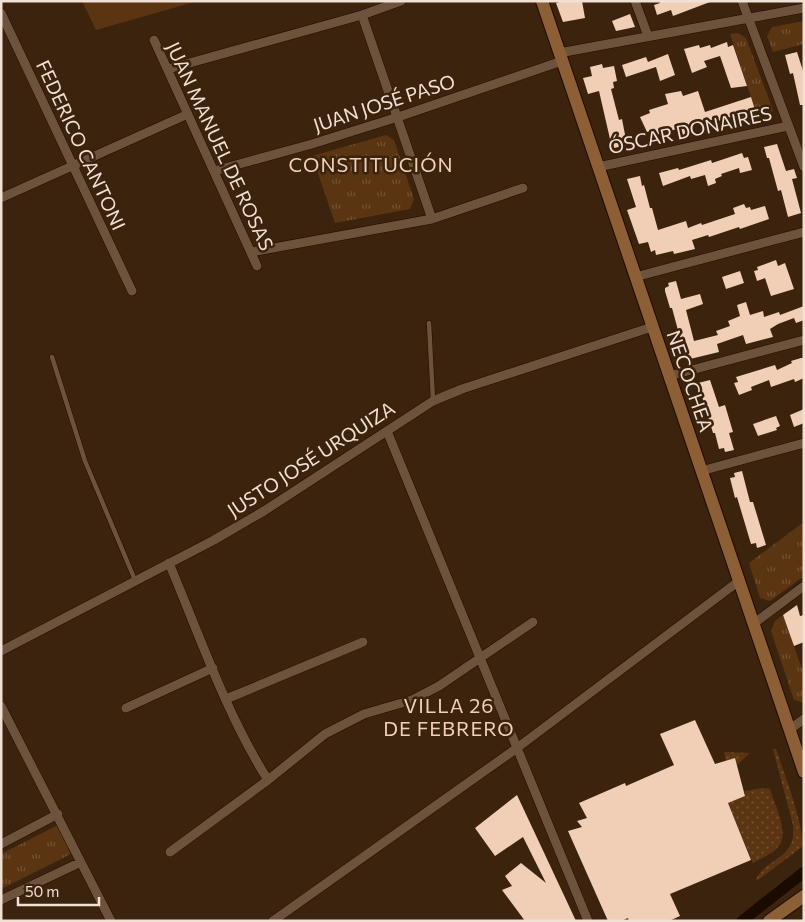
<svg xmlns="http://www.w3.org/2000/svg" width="805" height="922" viewBox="0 0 805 922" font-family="Commissioner,sans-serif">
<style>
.grass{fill:url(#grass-dots)}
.park{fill:url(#park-tufts)}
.garden{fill:#5b3512}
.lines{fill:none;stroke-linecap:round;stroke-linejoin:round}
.canal{stroke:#1b0a00;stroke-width:11}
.building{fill:#f0cfb6}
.lane-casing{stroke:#210b00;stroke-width:5.5}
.street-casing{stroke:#210b00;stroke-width:10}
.secondary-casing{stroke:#210b00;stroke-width:14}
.lane{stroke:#6d523c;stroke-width:4.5}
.street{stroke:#6d523c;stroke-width:9}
.secondary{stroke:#8c5f37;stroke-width:12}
.labels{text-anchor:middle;stroke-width:5;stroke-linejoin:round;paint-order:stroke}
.street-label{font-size:19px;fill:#f1e0d4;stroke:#3b230e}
.neighbourhood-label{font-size:20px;letter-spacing:1px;fill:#f1d0b7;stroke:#3b230e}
</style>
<defs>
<pattern id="grass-dots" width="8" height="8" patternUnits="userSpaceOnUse" patternTransform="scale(1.25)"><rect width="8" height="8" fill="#5b3512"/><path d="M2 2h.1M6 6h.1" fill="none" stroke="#735234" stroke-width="1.8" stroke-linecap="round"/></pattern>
<pattern id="park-tufts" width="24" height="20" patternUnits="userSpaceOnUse" patternTransform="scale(1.25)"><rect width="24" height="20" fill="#5b3512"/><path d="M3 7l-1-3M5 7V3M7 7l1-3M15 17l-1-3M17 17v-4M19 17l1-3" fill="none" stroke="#735234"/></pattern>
</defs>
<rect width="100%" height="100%" fill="#3b230e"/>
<path class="grass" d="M773 749H776C783 770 805 827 802 847L758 880 756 879C767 857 797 860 793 825Z
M724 752 750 753 737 765 735 758 726 761Z
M762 788 770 789C775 807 793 838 774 851 767 856 760 859 753 863L728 803 745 796V791Z"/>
<path class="park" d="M804 21V44L773 52 767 36 772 27Z
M738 33 746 38 773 110 768 119 759 121 730 34Z
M386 135 394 140 414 199 410 209 335 223 312 156Z
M804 522V576L770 601 760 598 749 563Z
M783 615 804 675V703L794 700 771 631 775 621Z
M58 825 71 854 1 889V854Z"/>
<path class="garden" d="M82 1H198L96 30Z"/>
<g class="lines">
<path class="canal" d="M742 921 804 872"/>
</g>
<path class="building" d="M563 1H582L585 18 563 22 556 3Z
M659 1H710V2L673 16 671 10 657 15 654 5 660 3Z
M630 14 635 27 616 31 612 21Z
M727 42 728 47 733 45 747 86 731 88 720 56 704 61 707 67 692 73 684 49 699 45 700 48 710 45 711 48Z
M797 52 804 74V105H800L793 73 790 74 785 55Z
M668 54 675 75 660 81 656 67 626 77 622 65 646 57 648 62Z
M602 64 603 68 614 66 617 81 613 82 614 88 611 89 619 120 622 119 627 145 614 148 612 138 610 139 599 91 588 94 583 78 592 76 590 67Z
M681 91 683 96 698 91 705 112 751 97 757 116 742 121 740 114 715 122 714 119 693 126 696 135 680 139 677 129 653 136 651 131 647 132 640 117 650 113 649 110 668 104 665 94Z
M777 144 786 171 794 169 797 178 792 179 801 213 788 217 781 190 778 191 769 158H767L764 147Z
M742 153 744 158 748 157 752 170 740 173 739 168 721 174 722 176 715 179 716 183 708 186 705 175 691 179 690 176 663 186 659 173 678 168 679 170 711 160 712 163Z
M640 176 642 186 644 185 650 208H652L658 230 686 221 688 228 701 223 702 225 735 214 733 208 744 204 746 208 750 207 751 210 765 206 769 219 740 229 739 227 709 237 708 235 692 240 695 249 674 254 673 251 656 255 655 250 651 252 648 242 639 244 627 210 636 207 627 179Z
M776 260 778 266 785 263 794 289 771 296 765 278 757 281 754 271 758 270 757 267Z
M740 271 744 283 726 289 722 277Z
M676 281 681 299 700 294 703 304 686 310 694 341 718 335 716 331 730 326 728 321 740 316 737 305 746 302 750 315 763 311 764 317 779 312 780 315 804 306V320L796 323 794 318 778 324 770 329 773 337 746 344 743 335 717 344 719 352 686 360 678 356 675 347 682 345 672 308H670L665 291V288L669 286 668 283Z
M801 358H804V378L795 382 794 379 771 387 769 380 751 387 752 390 739 395 734 383 738 382 736 377 775 365 777 370 792 363 791 361Z
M710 380 719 407 725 405 733 432 729 433 734 450 725 452 724 448 719 449 715 433H713L698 383Z
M804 409V423L794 427 790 415Z
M776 416 780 426 776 428 777 430 758 436 753 424Z
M742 471 750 502H753L766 545 757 548 756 543 751 544 737 497 735 498 730 478 735 477 734 473Z
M797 605 800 616 804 615V642L794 646 783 615Z
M695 720 715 764 735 758 745 796 728 803 751 860 670 894 680 916 669 921H629L628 918 621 921H608L568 831 582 827 577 821 587 818 579 803 625 783 626 786 674 765 660 734Z
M517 795 576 921H525L502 890 512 886 505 876 521 863 546 883 523 837 495 856 475 828Z"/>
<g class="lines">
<g class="lane-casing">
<path id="lane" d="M429 323 433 400
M52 357 85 461 135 580"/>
</g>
<g class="street-casing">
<path id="street" d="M635 1 648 36
M742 1 804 167
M1 13 132 291
M362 15 432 219
M154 40 257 266
M559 53 804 8
M168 69 362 15 401 1
M598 167 788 126
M214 171 312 144 398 117 562 61
M1 198 188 114
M251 252 432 219 523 188
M635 277 804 232
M669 376 804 340
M387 431 588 921
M701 471 804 443
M169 563C199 634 227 716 268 780
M753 624 804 586
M1 651 214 540 264 511 433 401 462 389 652 327
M226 699 363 642
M1 706 111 921
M126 708 213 668
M789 730 804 719
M1 844 58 814
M170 852 268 780 325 734 364 714 412 700 439 686 533 622
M1 900 81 862
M273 921 517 748 739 581"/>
</g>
<g class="secondary-casing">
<path id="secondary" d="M542 1 804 772
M769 921 804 896"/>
</g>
<use href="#lane" class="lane"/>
<use href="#street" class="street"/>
<use href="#secondary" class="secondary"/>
</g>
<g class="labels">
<g class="street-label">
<text transform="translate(384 103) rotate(-18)" y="7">JUAN JOSÉ PASO</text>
<text transform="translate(690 130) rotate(-12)" y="7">ÓSCAR DONAIRES</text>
<text transform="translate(81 145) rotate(65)" y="7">FEDERICO CANTONI</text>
<text transform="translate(220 146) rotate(65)" y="7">JUAN MANUEL DE ROSAS</text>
<text transform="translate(690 381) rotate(71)" y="7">NECOCHEA</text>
<text transform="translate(311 459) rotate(-33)" y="7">JUSTO JOSÉ URQUIZA</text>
</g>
<g class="neighbourhood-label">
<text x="371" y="172">CONSTITUCIÓN</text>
<text x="449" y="713">VILLA 26<tspan x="449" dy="23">DE FEBRERO</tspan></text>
</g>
</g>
<rect width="805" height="922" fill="none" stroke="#f1e0d4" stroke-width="5"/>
<path d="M18 897v8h81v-8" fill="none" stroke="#f1e0d4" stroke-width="2.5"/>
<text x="25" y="897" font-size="15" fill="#f1e0d4" stroke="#3b230e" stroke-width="4" paint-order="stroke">50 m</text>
</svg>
